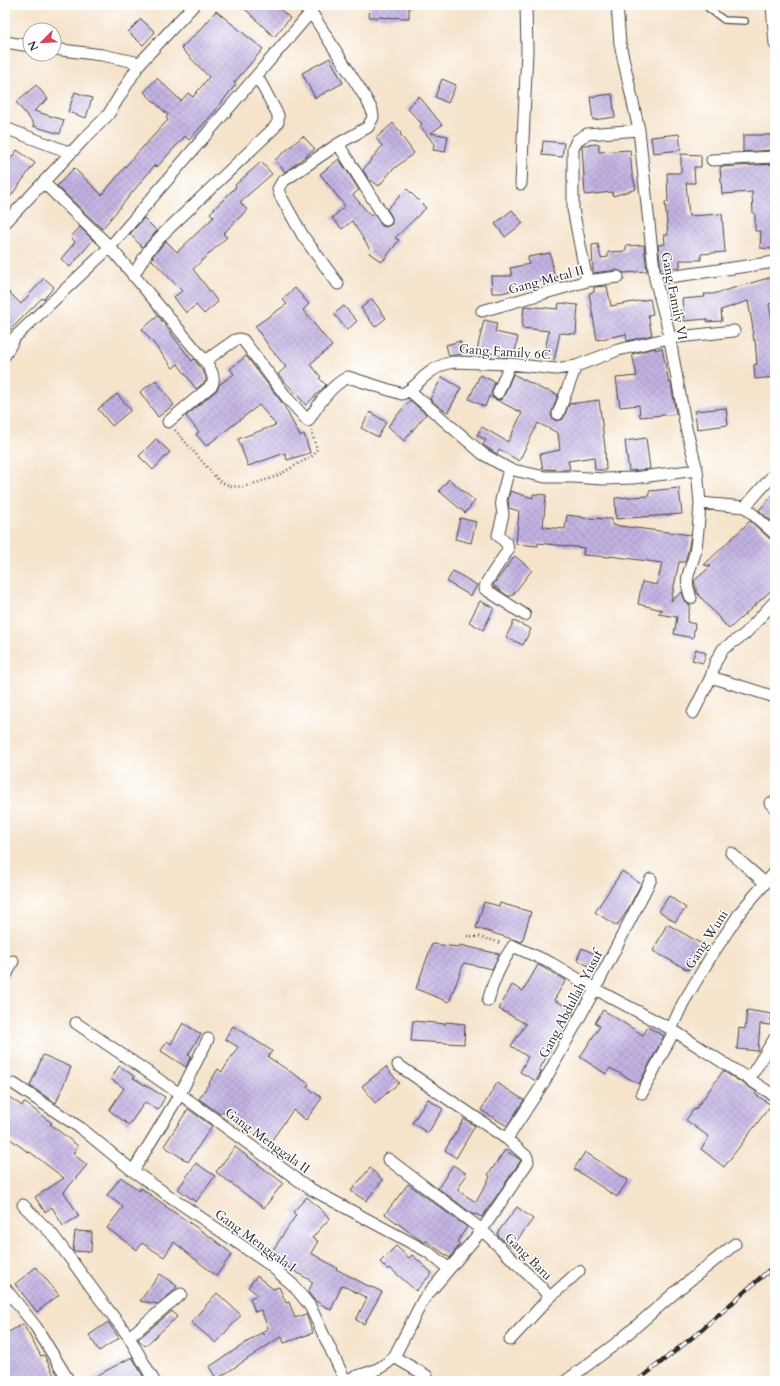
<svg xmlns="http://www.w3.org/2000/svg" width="780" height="1386" viewBox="0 0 780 1386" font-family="Cardo,serif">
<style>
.building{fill:url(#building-cross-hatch)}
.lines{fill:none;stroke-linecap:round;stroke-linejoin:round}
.service-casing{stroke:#494743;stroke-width:8}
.minor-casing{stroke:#494743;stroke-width:13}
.path{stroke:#494743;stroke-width:2.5;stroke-dasharray:1 3;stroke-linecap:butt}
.service{stroke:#fff;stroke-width:5.5}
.minor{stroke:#fff;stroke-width:11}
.rail-casing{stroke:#2b2b2b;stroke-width:4.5}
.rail{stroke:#fff;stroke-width:3;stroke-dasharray:9;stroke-linecap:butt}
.labels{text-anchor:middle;stroke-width:3;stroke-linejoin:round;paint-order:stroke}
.street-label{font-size:13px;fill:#2b2b2b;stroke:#fff}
</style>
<defs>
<pattern id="building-cross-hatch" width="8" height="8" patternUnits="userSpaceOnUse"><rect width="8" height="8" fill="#c1b1e1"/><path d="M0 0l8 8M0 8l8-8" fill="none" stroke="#a698c1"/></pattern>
</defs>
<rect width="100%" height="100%" fill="#fff"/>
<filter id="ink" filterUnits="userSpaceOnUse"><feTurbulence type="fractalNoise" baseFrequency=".025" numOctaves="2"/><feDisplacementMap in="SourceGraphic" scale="8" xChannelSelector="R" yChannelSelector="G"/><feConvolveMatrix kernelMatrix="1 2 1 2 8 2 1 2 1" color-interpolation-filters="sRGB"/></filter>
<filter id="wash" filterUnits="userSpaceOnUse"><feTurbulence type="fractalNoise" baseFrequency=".012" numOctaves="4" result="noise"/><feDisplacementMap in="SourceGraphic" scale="16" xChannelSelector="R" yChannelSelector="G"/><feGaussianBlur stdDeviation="0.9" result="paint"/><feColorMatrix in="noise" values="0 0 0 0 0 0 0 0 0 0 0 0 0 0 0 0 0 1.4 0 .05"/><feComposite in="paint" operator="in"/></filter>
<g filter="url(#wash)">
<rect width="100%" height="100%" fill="#f5e3cb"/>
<g id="blocks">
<path class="building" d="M241 5H275L290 18 274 37Z
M370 5H409V18L369 17Z
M216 11 263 49 234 83 236 84 212 115 189 140 185 136 157 167 155 165 102 229 57 186 74 168 102 195 130 161 168 120 166 118 168 115 144 92 157 78 181 101 188 93 193 97 209 77 181 48 202 28Z
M141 19 155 32 143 45 128 32Z
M330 58 343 83 315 98 302 73Z
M442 79 456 85 448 103 435 97Z
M36 85 48 99 34 111 64 120 60 134 33 126 34 124 16 102Z
M75 92 92 98 86 118 68 112Z
M612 94 615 117 593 120 590 97Z
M419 96 442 125 431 133 448 136 445 152 433 150 434 144 420 126 422 124 407 108Z
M393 123 401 133 400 134 414 153 391 171 379 186 371 180 370 181 363 170 382 146 376 138Z
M679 134 681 150 653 153 651 137Z
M743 135H774V150L743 152Z
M303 136 315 149 285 172 275 160Z
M543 141 564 143 562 157 542 155Z
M599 144V152L630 150 632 173 636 189 613 196 612 192 585 195 582 145Z
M17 150 35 163 5 204V167Z
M681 154 701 155V167H694L695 183H686L689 216 722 214 725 252 701 254V260H680V267L661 269 658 245 665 244 664 235H668L665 202H668L667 173H681Z
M339 159 359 190 353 195 371 216 374 214 382 226 387 227 392 224V217L387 209 407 189 426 208 395 238 399 240 382 262 369 253 371 251 352 221 342 229 332 218 345 206 320 174Z
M261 162 272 174 240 202 247 210 223 234 227 237 193 269 218 302 204 314 196 305 186 313 174 297 182 291 152 260 154 258 152 257 166 241 177 252 214 217 210 213 236 187 235 185Z
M775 164V249L760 248 761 231H755V213H753L752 192 722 194 720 167Z
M512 210 523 223 505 237 495 224Z
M144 218 157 231 142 247 130 234Z
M80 227 93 240 70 267 61 259 75 242 71 237Z
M598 244 601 258 608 257V252L626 251V246L644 245 647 271 624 273 617 270 593 273 592 245Z
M550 253 555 278 528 283V286L502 293H492L491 276H512L510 268 529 264 528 257Z
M775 276V302L769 304 775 336V377L755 379 754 365 757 364 755 340 754 341 752 329 753 328 748 301 721 310 722 321 707 322V319L684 321 682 299 705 297 704 294H713Z
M44 278 54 287 43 300 42 298 9 331 5 327V323L7 320 5 317V288L21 304Z
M607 286 611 306 650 299 653 314 648 315 652 335 627 341 626 334 597 340 589 293 594 292V287Z
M295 288 309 304 303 310 332 346 310 364 321 377 319 378 326 385 306 405 278 374 286 367 270 348 255 326 287 304 282 299Z
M372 299 386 318 375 327 361 308Z
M559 303 578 305 576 334 560 333 554 360 543 358 549 331 522 328 524 306 558 309Z
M344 306 357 321 347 330 334 314Z
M158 316 192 361 194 359 206 376V381L196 389 178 364 173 368 142 329Z
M484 320 497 323 495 332 518 337 514 357H507L477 350Z
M460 341 464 354 449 356 446 345Z
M655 348V350L662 348 669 383H671L676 414 640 417 639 405 620 407 616 378 637 376 632 354Z
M246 356 283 404 300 436 304 434 310 453 287 460 285 453 248 466 238 439 276 425 259 405 206 446 196 434 199 432 186 416 217 390 219 385 234 374 230 369Z
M513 374 546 391 547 390 558 395 551 415 553 419 556 421 563 419 569 404 599 400 605 447 606 470H595L594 457 568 461 570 469 564 470 543 469 540 454 560 450 558 433 538 423 519 461 499 449 497 454 483 445 486 440 477 435 482 427 508 442 522 413 489 396 485 407 469 399 480 375 495 382 491 394 495 399 499 400 502 399 504 396Z
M442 377 461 388 448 412 439 407 430 399Z
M156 380 174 405 158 417 140 392Z
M117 394 131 410 112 426 98 409Z
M410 400 426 414 404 441 388 426Z
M726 408 728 425 697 429 695 411Z
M370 412 386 422 378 437 361 428Z
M646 438 650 469 629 471 625 441Z
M156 439 170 452 153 470 139 456Z
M449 479 475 501 465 513 439 491Z
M679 488 682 514 616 519 615 498 649 496V491Z
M510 491 533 498V494L546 495 543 527 565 529 567 515 582 517V518L612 519V525L691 535 688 551 685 562H679L671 601 682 592 685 601 690 605 687 622 695 624 693 638 674 634 677 617 658 614 662 610 638 604 642 582 657 585 662 563 610 556V557L583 555 584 548 538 543V546L516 544 519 511 509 508 508 500Z
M775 493V525L759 510Z
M460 518 476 522 471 543 455 539Z
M750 521 770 539 775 541V587L729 629 697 593 694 581 711 566 704 565Z
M515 556 532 570 512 596H508L493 585Z
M453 571 477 585 471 596 447 582Z
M480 601 494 608 483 630 469 622Z
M514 621 531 629 523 645 506 637Z
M696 649 706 653 703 663 692 660Z
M622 871 641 884 627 911 617 926 595 912Z
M669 896 686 908 675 922 659 911Z
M484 902 499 906 500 903 531 912 522 942 476 928Z
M667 924 702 944 688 970 653 951Z
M432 944 459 947 460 945 499 954 492 969 464 963 449 1002 416 989Z
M582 948 595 954 589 966 577 960Z
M538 965 566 980 554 1000 575 1011 555 1042 539 1070 542 1071 536 1081 520 1072 528 1057 511 1046 526 1024 499 1009 512 985 523 991Z
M603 1010 643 1035 648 1027 664 1036 639 1084 610 1068 606 1074 580 1057 600 1026 595 1023Z
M747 1010 772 1014 770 1025 760 1024 758 1051 737 1049 739 1028 745 1029Z
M413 1021 446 1024V1022L465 1024 464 1044 411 1041Z
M183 1023 201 1034 188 1055 191 1056 186 1067 161 1051 167 1041 171 1044Z
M233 1026 272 1051 268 1057 309 1084 307 1087 322 1098 306 1120 293 1110 269 1144 222 1111 220 1114 199 1099 218 1069 222 1072 238 1047 225 1039Z
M43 1055 71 1067 56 1103 30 1086Z
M119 1066 135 1077 133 1078 165 1097 158 1110 145 1102 129 1125 109 1110 124 1088 111 1079Z
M386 1067 399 1083 375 1103 362 1086Z
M723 1071 757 1092 755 1094 771 1105 724 1167 701 1149 709 1137 686 1120 694 1109 695 1110Z
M497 1083 524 1100 507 1126 481 1110Z
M5 1094 22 1106 24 1102 52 1123 50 1124 78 1146 73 1154 87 1165 64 1192 79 1216 63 1226 52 1207 45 1212 35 1197 64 1178 30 1152 29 1153 5 1135Z
M428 1099 443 1109 428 1133 412 1123Z
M188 1109 212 1126 188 1162 164 1146Z
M464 1119 475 1126 456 1158 445 1150Z
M235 1147 283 1183 264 1208 216 1172Z
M505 1150 521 1160 482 1217 475 1214 474 1215 438 1188 453 1165 467 1174 457 1190 476 1202 490 1177 488 1175Z
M585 1152 628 1180 617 1197 574 1169Z
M196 1163 215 1176 196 1202 178 1189Z
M370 1168 383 1180 366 1201 351 1191Z
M121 1177 140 1191 141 1188 166 1206H165L212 1238 232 1254 216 1276 174 1242 164 1257 142 1243 137 1250 107 1228 123 1207 107 1195Z
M408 1184 467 1227 457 1242 460 1244 450 1258 426 1241 425 1242H423L385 1214Z
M307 1197 330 1218 312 1238 318 1241 311 1253 337 1268 336 1269 372 1288V1287L382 1292 364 1324 356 1320 367 1298 342 1285 331 1310 314 1300 308 1292 313 1282 269 1256 296 1215 293 1212Z
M517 1207 533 1219 512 1247 498 1236V1232Z
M75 1231 92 1232 91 1252 73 1251Z
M396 1246 409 1258 412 1255 432 1273 416 1291 390 1268 388 1270 380 1262Z
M36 1267 59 1295 37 1312 15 1284Z
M160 1274 177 1286 173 1292 158 1304 140 1301Z
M257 1276 273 1289 279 1287 286 1303 289 1302 295 1318 306 1314 313 1333 284 1343 282 1336 217 1379 209 1367 261 1333 264 1335 262 1332 268 1328 261 1310 255 1312 250 1298 258 1295 248 1287Z
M217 1293 241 1315 216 1343 191 1322Z
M172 1311 177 1317 145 1346 138 1339Z
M108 1322 119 1338 99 1351 89 1335Z
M23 1324 41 1356 44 1355 57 1381H5V1334Z
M132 1357 146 1381H87L115 1366Z"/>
</g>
</g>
<g filter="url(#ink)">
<use href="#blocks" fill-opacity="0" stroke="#494743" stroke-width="1"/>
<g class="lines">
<g class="service-casing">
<path id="service" d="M706 5 708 8 724 20 745 21"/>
</g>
<g class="minor-casing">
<path id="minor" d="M617 5 620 44 639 130 655 279 667 324 686 428 697 470 700 503 745 507 775 473
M772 5 775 44
M312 6 311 12 365 97 372 110 373 117 368 127 338 144 282 182 278 189 280 195 303 236 338 284
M5 42 30 46
M54 49 102 55 140 63
M5 128 71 153
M338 144 386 220
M712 160 775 157
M43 182 110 247 205 361 235 340 239 339 243 340 288 399 308 421C318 405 330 386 348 377L402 394C412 390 417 383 425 376 433 369 443 364 453 362L510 364 556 369 576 366 618 350 669 338 734 331
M521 184 527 51 526 5
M5 223 83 140 108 115 140 63 194 5
M133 276 148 251 164 233 274 128 278 122V115L257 76
M655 279 775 262
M587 281 573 209V149L577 140 587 134 639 130
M482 311 587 281 618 277
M5 355 15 337 110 247 311 12
M410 391 483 454 509 469 545 477H573L603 479 633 478 697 470
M498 393 510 364
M558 414 576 366
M168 422 212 385C216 377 210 368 205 361
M509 469 501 500 503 515 498 535 507 544 508 550 486 583 485 589 525 615
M745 507 775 534
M691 598C683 577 690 573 695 553 698 537 699 519 700 503
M711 677 775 697
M693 713 711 677 715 663 723 649 745 634 775 601
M770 803 775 808
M731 853 765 883
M5 978 13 961
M488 1001C493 981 501 963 513 946L551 963 595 989 671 1029 775 1096
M76 1023 180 1094 309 1188 428 1252 449 1269
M671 1029 683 1003 710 958 741 911 775 872
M749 1079 775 1038
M14 1084 82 1129 133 1171 270 1265 293 1285 310 1306 345 1380
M642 1093 674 1031
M507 1139 544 1082 595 989 651 879
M388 1159 482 1230 541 1287 546 1293 548 1299 510 1340
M133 1171 180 1094 208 1039
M23 1205 52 1234 103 1303 129 1337 154 1381
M5 1288 36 1327 69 1381
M548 1299 579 1271
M129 1337 181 1294
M394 1357 427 1376
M343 1381C362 1373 379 1373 394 1357L423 1300 482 1230 528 1162 527 1157 525 1155 507 1139 398 1065
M566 1381 618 1342 679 1289 735 1244"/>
</g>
<path class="path" d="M175 430 219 481 230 486 243 487 275 477 314 455 317 449 311 431
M467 936 479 937 502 943"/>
<use href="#service" class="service"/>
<use href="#minor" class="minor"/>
<g class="rail-casing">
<path id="rail" d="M637 1381 698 1333 775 1265"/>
</g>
<use href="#rail" class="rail"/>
</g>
</g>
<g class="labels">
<g class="street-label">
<text transform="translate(546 279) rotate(-15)" y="5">Gang Metal II</text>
<text transform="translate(675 296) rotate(79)" y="5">Gang Family VI</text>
<text transform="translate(505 351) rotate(4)" y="5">Gang Family 6C</text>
<text transform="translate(706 939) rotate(-57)" y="5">Gang Wuni</text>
<text transform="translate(570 1004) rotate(-62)" y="5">Gang Abdullah Yusuf</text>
<text transform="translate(268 1140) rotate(36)" y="5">Gang Menggala II</text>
<text transform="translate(256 1240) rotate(36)" y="5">Gang Menggala I</text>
<text transform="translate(529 1256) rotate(45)" y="5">Gang Baru</text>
</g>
</g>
<rect width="780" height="1386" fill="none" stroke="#fff" stroke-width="20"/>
<g transform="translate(42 42) rotate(246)"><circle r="19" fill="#ffffff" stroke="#aaaaaa"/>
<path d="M0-3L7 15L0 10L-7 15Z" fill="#d1495b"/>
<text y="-6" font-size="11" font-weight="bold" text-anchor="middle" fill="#2b2b2b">N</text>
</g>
</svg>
